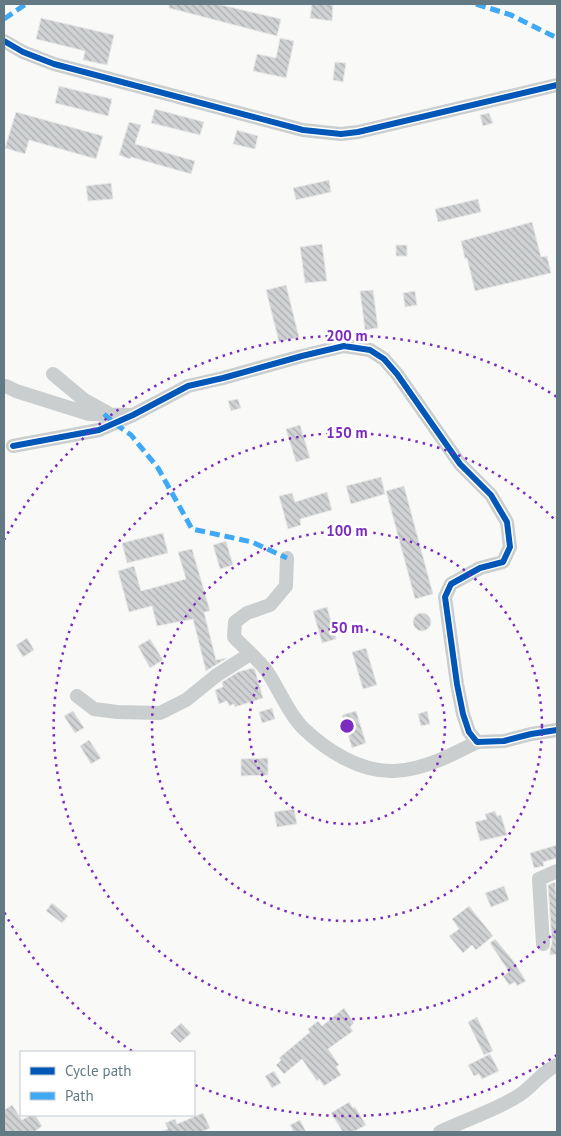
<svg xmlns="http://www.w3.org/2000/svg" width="561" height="1136" viewBox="0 0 561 1136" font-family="'PT Sans',sans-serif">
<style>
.building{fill:url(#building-back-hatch);stroke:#e8e8e8}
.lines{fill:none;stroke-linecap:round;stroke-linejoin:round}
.street{stroke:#cbcece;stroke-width:14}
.quiet{stroke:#3fa9f5;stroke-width:5;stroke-dasharray:10 5;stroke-linecap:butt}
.cycleway-casing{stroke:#fff;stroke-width:9}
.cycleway{stroke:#0057b8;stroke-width:6}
.ring{fill:none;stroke:#7b2cbf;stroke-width:2.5;stroke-dasharray:2.5 5}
.centre{fill:#7b2cbf;stroke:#fff;stroke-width:2.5}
.ring-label{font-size:15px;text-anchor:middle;font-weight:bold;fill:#7b2cbf;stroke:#fff;stroke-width:5;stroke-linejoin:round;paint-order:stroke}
</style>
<defs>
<pattern id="building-back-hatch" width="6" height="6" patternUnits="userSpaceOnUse" patternTransform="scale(1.25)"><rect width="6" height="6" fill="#d0d2d3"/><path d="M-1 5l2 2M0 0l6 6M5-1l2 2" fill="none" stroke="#acafb1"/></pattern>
</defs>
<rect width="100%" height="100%" fill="#f9f9f8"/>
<path class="building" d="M169 4H217L281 19 277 36 169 8Z
M312 4H333L332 21 310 18Z
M41 18 114 35 107 65 83 60 85 51 36 39Z
M280 38 294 41 286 78 253 71 257 54 276 58Z
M335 62 346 63 343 82 333 80Z
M59 86 112 99 108 116 55 103Z
M155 109 204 122 200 135 151 123Z
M16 112 103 136 96 159 29 140 25 154 5 148Z
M489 113 493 123 483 126 480 115Z
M129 122 141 125 135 144 195 161 191 174 131 157 130 159 119 155Z
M237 130 258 136 255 149 233 144Z
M329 180 331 192 296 200 293 188Z
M111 183 113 199 88 201 86 186Z
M478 199 481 212 438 222 435 209Z
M532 222 541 257 547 256 551 273 475 291 467 258 465 259 461 241Z
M322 244 327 281 305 283 300 247Z
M396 245H407V256H396Z
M286 285 299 337 279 342 266 290Z
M373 290 378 328 365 330 360 291Z
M415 291 417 305 405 307 403 293Z
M238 399 241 408 231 411 228 401Z
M300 425 310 458 296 462 286 429Z
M381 477 385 494 351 504 346 486Z
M404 486 433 594 415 599 386 491Z
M327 492 332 510 300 519 301 525 288 529 279 496 292 493 295 502Z
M163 533 168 553 127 563 122 543Z
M226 541 233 565 220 569 213 545Z
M192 549 210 611 204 612 216 660 227 658 206 671 193 619 157 626 152 606 129 612 118 571 134 566 141 591 186 579 178 552Z
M327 607 336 639 322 643 313 611Z
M413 622a9 9 0 1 1 18 0a9 9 0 1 1-18 0Z
M27 638 34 650 23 657 16 645Z
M150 639 163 660 150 668 138 646Z
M366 648 377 685 363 689 352 652Z
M253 668 255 670 263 698 235 707 234 704 229 706 227 701 219 704 215 690 223 687 222 682 238 672Z
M272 708 275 719 262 723 259 712Z
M73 711 84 728 75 733 64 716Z
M356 711 366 743 352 748 342 715Z
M427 711 430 724 421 726 418 714Z
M89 740 101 758 91 764 80 746Z
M268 758V775L241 776V759Z
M294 809 297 824 277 827 274 812Z
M495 811 497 816 501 815 507 835 480 841 475 822 487 819 485 814Z
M557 845V858L543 862 544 866 534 868 530 853Z
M555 882 557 904V954L550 955V949L552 943 548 885Z
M504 886 509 900 491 907 485 893Z
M52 903 68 916 62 923 46 911Z
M469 906 493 936 476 950 472 945 463 953 449 936 459 929 452 919Z
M495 939 512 959 526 981 517 986 515 982 509 985 503 976 509 972 490 943Z
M344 1008 354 1023 350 1027 353 1031 328 1049 339 1065 336 1067 341 1075 324 1086 319 1079 317 1081 302 1059 284 1074 276 1065 281 1060 279 1058 310 1032 308 1029 318 1021 322 1026Z
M477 1017 493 1051 484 1055 468 1022Z
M181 1023 191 1033 180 1043 170 1033Z
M490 1054 499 1071 482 1079 479 1074 474 1076 468 1065Z
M274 1071 281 1083 272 1088 265 1076Z
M349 1102 353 1108 355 1107 366 1125 353 1132H343L331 1113Z
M12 1105 22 1120 31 1115H35L42 1126 34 1132H4V1110Z
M203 1113 210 1128 201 1132H160L168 1129 165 1123 175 1119 177 1124Z
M300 1120 306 1132H294L290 1125Z"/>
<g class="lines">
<path class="street" d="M4 41 23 52 54 64 303 130 341 134 358 132 557 85
M53 374 83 399 108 413
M6 386 16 391 89 414 130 415
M13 446 99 430 133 415 188 386 223 378 302 356 344 346 370 350 384 359 397 374 460 464 491 495 507 522 510 547 503 562 480 568 451 584 445 597 457 684 463 714 469 732 477 742 504 741 531 734 557 730
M287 558 286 586 270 605 247 613 235 622 234 637C244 648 257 658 266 670 279 688 287 712 303 728 327 751 360 772 394 771 423 770 452 755 477 742
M77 696 94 709 117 712 160 713 186 700 217 675 250 654
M543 944 539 879 557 871
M440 1132C466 1119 496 1111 521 1094 534 1085 543 1071 557 1065"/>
<path class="quiet" d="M476 4 511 15 557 38
M4 19 26 4
M104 414 114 423 131 435 158 468 192 529 252 542 287 558"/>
<g class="cycleway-casing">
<path id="cycleway" d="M4 41 23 52 54 64 303 130 341 134 358 132 557 85
M13 446 99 430 133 415 188 386 223 378 302 356 344 346 370 350 384 359 397 374 460 464 491 495 507 522 510 547 503 562 480 568 451 584 445 597 457 684 463 714 469 732 477 742 504 741 531 734 557 730"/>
</g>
<use href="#cycleway" class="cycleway"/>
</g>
<g class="ring">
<circle cx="347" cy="726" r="98"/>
<circle cx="347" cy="726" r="195"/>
<path d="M556 931A293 293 0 1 1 556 521"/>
<path d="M557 1055A390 390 0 0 1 195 1085M132 1051A390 390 0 0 1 4 912M4 540A390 390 0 0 1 557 397"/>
</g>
<circle cx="347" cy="726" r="8" class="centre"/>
<g class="ring-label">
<text x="347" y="341">200 m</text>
<text x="347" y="438">150 m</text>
<text x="347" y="536">100 m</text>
<text x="347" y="633">50 m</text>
</g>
<rect width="561" height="1136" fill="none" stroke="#637a84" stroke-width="10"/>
<rect x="20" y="1051" width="175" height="65" fill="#ffffff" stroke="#c1cace"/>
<rect x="30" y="1067" width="25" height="8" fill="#0057b8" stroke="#c1cace"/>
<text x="65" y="1076" font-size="15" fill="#637a84">Cycle path</text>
<rect x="30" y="1092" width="25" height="8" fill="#3fa9f5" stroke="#c1cace"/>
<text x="65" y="1101" font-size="15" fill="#637a84">Path</text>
</svg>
